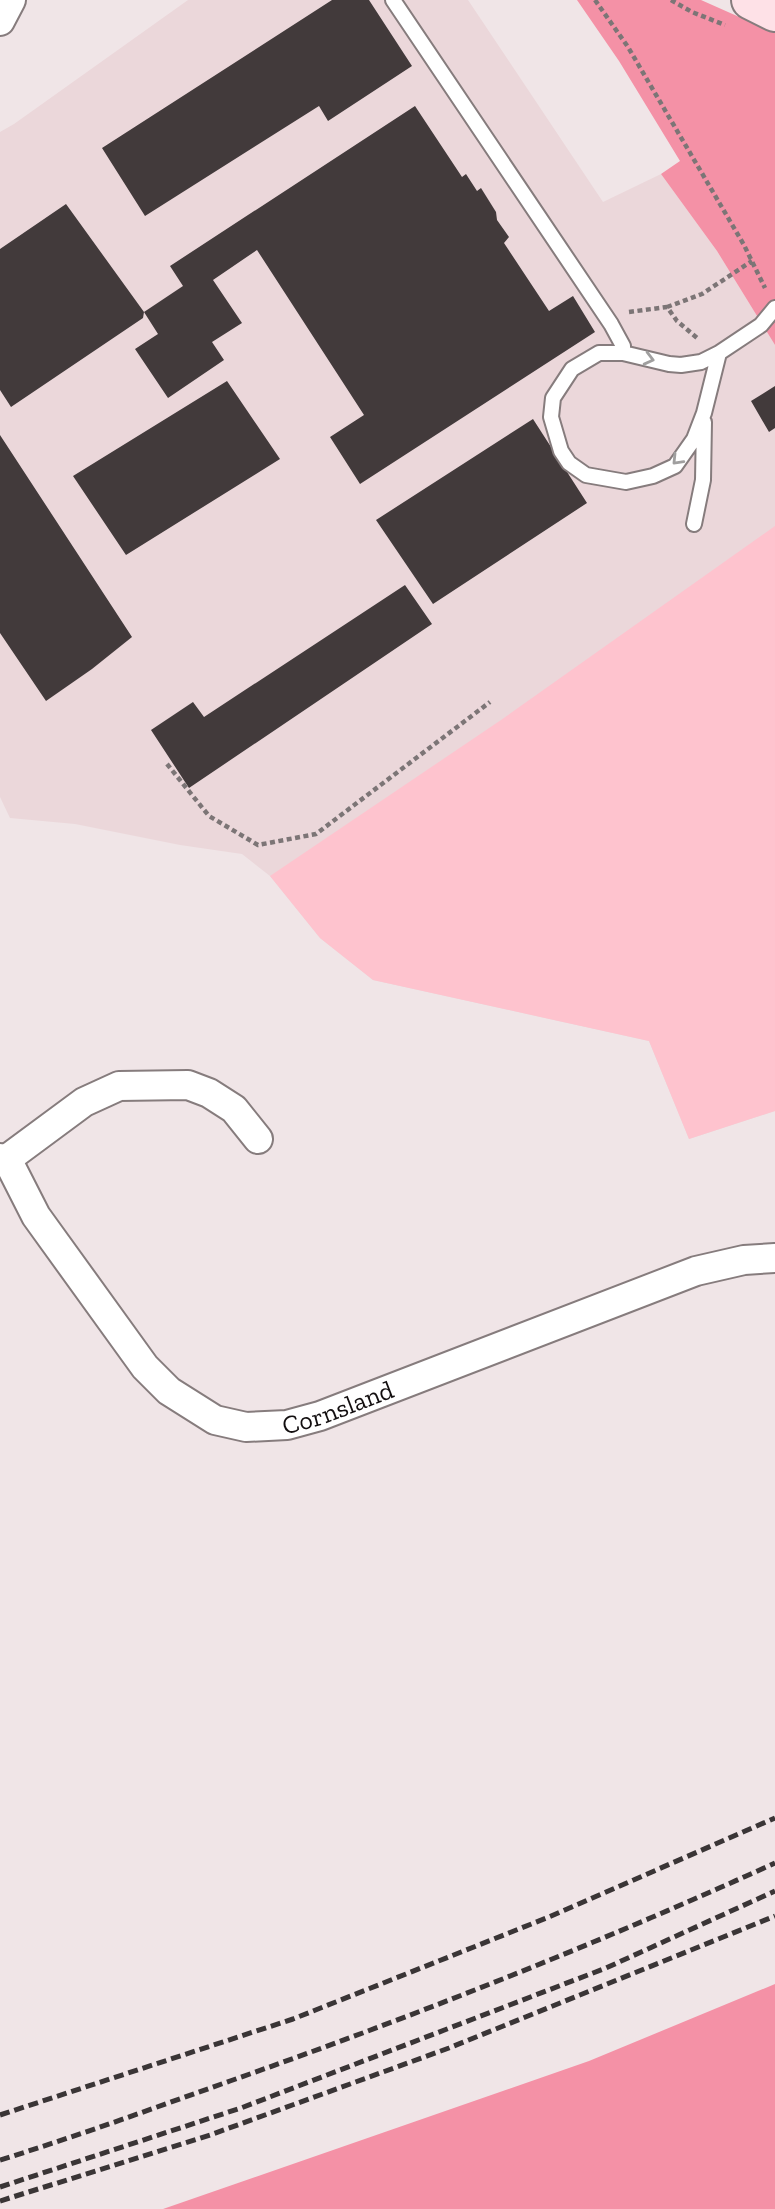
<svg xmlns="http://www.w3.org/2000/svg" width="775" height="2209" viewBox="0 0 775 2209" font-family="'Zilla Slab',serif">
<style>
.built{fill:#ebd7da}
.green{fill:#fec3ce}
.forest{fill:#f491a6}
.building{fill:#423a3b}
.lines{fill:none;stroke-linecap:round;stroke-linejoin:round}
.lane-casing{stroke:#867c7d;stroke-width:18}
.street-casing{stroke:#867c7d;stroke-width:32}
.secondary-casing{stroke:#867c7d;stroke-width:42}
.path{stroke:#7c7576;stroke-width:4.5;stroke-dasharray:5 3.5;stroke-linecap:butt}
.lane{stroke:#fff;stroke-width:14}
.street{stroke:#fff;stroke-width:28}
.secondary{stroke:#fee1e7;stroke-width:38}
.rail{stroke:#3a3536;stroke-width:5;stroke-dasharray:10 5;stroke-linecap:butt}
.oneway{stroke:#a09f9f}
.labels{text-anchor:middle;stroke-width:7;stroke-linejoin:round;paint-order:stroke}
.street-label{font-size:26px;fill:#120e0f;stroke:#fff}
</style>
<rect width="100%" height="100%" fill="#f0e5e7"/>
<path class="built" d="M188 0H468L603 202 661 174 717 251 775 345V1111L689 1139 649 1041 373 980 320 938 270 876 242 854 180 845 75 824 10 818 0 797V132L14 124Z"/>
<path class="green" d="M775 526V1111L689 1139 649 1041 373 980 320 938 270 876 501 720Z"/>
<path class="forest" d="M577 0H701L775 33V345L717 251 661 174 680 161 619 61Z
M775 1984V2209H163L589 2061Z"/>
<path class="building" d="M332 0H369L412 66 328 121 319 106 145 216 102 148Z
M415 106 462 177 466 174 477 191 481 188 496 212 497 220 509 237 504 243 549 311 573 296 595 332 360 484 330 437 364 415 257 250 213 280 242 323 212 342 224 360 168 398 135 349 158 334 144 312 183 286 170 266Z
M66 204 144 312 143 318 11 407 0 390V249Z
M227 381 280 459 126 555 73 476Z
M775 386V428L769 432 751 401Z
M533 419 587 503 433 604 376 520Z
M0 435 132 637 92 669 46 701 0 633Z
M405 585 432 624 189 788 151 730 193 702 204 717Z"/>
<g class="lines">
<g class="lane-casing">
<path id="lane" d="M393 0 611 324 623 346V353
M719 353 704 413 694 439 675 466 653 476 626 482 586 475 569 463 561 451 551 417 553 398 572 369 599 353H623L669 364 681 365 701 362 719 353 761 325 775 308
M694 524 703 480 704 422"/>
</g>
<g class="street-casing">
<g id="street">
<path d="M0 21 11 0"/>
<path id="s1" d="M0 1158 7 1159 36 1216 145 1367 169 1391 215 1420 246 1427 287 1425 320 1416 696 1271 744 1260 775 1258"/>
<path d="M7 1159 84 1102 119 1086 188 1085 209 1093 234 1109 258 1139"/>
</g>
</g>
<g class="secondary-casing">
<path id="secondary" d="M751 0 775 12"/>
</g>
<path class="path" d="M595 0 628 47 744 245 765 288
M671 0 692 12 725 25
M667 307 702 294 752 261
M629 312 667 307 677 321 697 338
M167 764 209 816 258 845 316 834 490 702"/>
<use href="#lane" class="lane"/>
<use href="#street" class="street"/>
<use href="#secondary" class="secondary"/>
<path class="rail" d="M0 2115 293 2019 549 1917 775 1818
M0 2160C78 2136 154 2108 230 2081 415 2016 597 1944 775 1863
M0 2187 241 2108 606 1968 775 1891
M0 2201 210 2135 449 2048 775 1916"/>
</g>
<defs><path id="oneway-chevron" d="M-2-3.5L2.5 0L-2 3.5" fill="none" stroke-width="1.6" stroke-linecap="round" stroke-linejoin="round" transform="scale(1.75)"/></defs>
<g class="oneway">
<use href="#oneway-chevron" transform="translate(649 359) rotate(14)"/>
<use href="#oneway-chevron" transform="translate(677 460) rotate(134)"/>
</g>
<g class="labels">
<g class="street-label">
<text dy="9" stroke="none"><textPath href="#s1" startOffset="472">Cornsland</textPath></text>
</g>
</g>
</svg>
